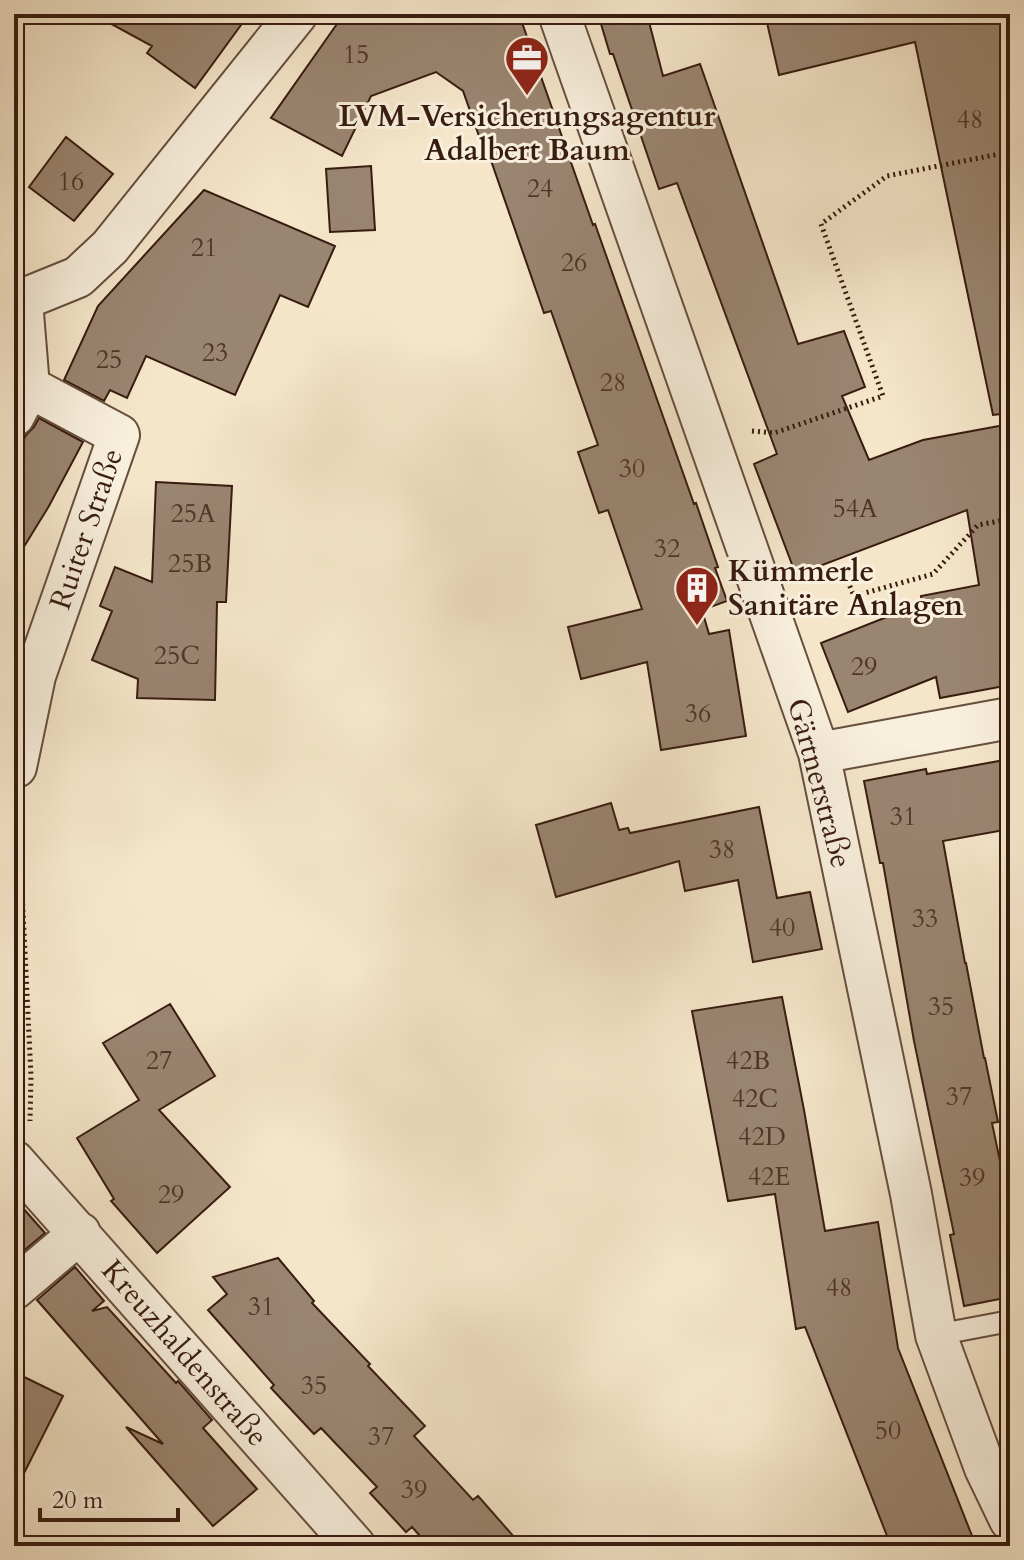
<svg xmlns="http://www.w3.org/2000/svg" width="1024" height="1560" viewBox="0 0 1024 1560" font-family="Cardo,serif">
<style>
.building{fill:#9a8571;stroke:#381c10;stroke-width:2}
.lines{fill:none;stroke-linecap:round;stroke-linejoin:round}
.service-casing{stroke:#674e3e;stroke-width:24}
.minor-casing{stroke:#674e3e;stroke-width:44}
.path{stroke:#381c10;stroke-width:5;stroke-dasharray:2 4;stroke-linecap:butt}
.service{stroke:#f8efdd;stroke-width:20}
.minor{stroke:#f8efdd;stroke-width:40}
.labels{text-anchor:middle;stroke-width:6;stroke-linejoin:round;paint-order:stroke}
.number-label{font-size:26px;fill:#503628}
.poi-label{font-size:30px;font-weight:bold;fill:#381c10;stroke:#f8efdd}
.street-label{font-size:30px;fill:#381c10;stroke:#f8efdd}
</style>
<rect width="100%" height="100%" fill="#f5e6ca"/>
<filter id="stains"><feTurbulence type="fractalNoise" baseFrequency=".0025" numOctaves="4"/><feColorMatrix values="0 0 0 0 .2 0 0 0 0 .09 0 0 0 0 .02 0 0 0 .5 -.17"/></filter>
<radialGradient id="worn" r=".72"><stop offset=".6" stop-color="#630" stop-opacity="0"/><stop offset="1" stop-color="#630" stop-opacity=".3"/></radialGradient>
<path class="building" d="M93 14H249L195 88 147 53 152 46Z
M344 14H519L593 225 595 224 694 504 696 503 718 567 715 568 727 601 702 610 709 634 729 630 746 736 661 750 647 662 581 679 568 627 642 609 608 510 599 513 578 452 598 445 551 311 544 313 488 152 485 153 463 91 436 72 371 96 342 156 271 118Z
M598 14H647L663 76 700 64 798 344 844 331 865 387 842 396 869 460 923 440 1010 424V685L940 698 936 677 848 712 821 643 922 603 921 596 979 585 967 510 796 575 754 464 777 454 677 183 659 189 613 54H610Z
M765 14H1010V413L993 415 915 42 779 75Z
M66 137 113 174 74 221 29 187Z
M371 166 375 230 330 232 326 169Z
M204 190 335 246 308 307 280 295 235 395 146 356 127 398 110 390 104 401 64 380 98 306Z
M39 418 83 442 49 506 14 563V458L26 435 34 427Z
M156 482 232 486 226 602H217L215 700 137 698 138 679 92 660 112 611 100 606 115 567 152 582Z
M1010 759V829L943 841 965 963H966L984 1058H985L998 1122 992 1123 1010 1209V1297L964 1306 950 1235 954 1234 914 1041 883 863H880L864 781 926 769 927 774Z
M611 803 619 830 628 828 630 833 759 807 777 898 810 892 822 949 753 962 738 880 685 891 679 861 556 897 536 825Z
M782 997 804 1110 825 1231 878 1222 898 1348 976 1546H891L805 1327 796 1329 775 1194 728 1201 692 1011Z
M170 1004 215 1076 159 1110 230 1187 157 1253 111 1201 114 1199 77 1138 139 1100 103 1043Z
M14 1198 45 1233 14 1259Z
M278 1258 314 1301 312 1303 370 1364 368 1366 425 1426 414 1436 473 1500 478 1496 522 1546H429L412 1527 406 1532 370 1493 377 1487 321 1428 314 1434 271 1388 274 1385 208 1310 227 1294 213 1277Z
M75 1267 104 1301 92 1311 107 1307 176 1383 178 1381 212 1420 203 1428 257 1489 213 1526 126 1427 163 1444 37 1300Z
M14 1372 63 1396 14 1493Z"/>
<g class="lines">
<g class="service-casing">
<path id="service" d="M936 1335 1010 1321"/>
</g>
<g class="minor-casing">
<path id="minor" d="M559 14 819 753 911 1194 936 1335 985 1468 1010 1520
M14 303 78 277 110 247 297 14
M14 416 29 387 22 301
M819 753 1010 718
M16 767 35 676 119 435 29 387
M14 1161 355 1546
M14 1289 80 1233"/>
</g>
<path class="path" d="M752 431 774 433 883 396 821 224 887 176 1010 152
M845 575 854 596 933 574 978 525 1010 519
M18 808 31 1076 30 1121"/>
<use href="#service" class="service"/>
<use href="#minor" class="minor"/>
</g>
<defs>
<g id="office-pin" transform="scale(2.3)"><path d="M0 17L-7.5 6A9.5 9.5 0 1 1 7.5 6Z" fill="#8f2418" stroke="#f8efdd"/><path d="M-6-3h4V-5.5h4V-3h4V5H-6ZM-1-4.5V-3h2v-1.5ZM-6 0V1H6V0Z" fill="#fff"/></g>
<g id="building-pin" transform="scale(2.3)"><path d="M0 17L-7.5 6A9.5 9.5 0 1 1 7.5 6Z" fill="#8f2418" stroke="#f8efdd"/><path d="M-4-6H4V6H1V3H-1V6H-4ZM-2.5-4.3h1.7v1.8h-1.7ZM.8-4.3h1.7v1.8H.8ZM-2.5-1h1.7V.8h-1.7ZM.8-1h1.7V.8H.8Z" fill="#fff"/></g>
</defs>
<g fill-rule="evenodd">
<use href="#office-pin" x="527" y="58"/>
<use href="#building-pin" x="697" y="588"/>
</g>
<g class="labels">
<g class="number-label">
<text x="356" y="63">15</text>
<text x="970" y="128">48</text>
<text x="71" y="190">16</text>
<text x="540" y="197">24</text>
<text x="204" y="256">21</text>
<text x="574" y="271">26</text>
<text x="215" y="361">23</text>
<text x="109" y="368">25</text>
<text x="613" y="391">28</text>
<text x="632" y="477">30</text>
<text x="855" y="517">54A</text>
<text x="193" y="522">25A</text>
<text x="667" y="557">32</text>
<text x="190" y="572">25B</text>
<text x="177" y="664">25C</text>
<text x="864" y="675">29</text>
<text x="698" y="722">36</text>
<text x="903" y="825">31</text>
<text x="722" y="858">38</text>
<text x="925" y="927">33</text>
<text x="782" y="936">40</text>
<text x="941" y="1015">35</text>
<text x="159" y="1069">27</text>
<text x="748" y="1069">42B</text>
<text x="959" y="1105">37</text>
<text x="755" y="1107">42C</text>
<text x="762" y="1145">42D</text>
<text x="769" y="1185">42E</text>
<text x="972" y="1186">39</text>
<text x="171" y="1203">29</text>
<text x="839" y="1296">48</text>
<text x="261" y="1315">31</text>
<text x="314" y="1394">35</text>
<text x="888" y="1439">50</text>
<text x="381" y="1445">37</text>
<text x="414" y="1498">39</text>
</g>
<g class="poi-label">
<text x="527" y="126">LVM-Versicherungsagentur<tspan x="527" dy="34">Adalbert Baum</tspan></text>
<text x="728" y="581" text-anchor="start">Kümmerle<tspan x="728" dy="34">Sanitäre Anlagen</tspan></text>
</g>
<g class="street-label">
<text transform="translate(86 529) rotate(-71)" y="10">Ruiter Straße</text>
<text transform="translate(820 783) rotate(75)" y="10">Gärtnerstraße</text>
<text transform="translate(185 1353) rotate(49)" y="10">Kreuzhaldenstraße</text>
</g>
</g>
<rect width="1024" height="1560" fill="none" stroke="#f5e6ca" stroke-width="48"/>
<rect x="16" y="16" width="992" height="1528" fill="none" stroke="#381c10" stroke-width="4"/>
<rect x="24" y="24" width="976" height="1512" fill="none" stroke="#381c10" stroke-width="2"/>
<path d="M40 1508v12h138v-12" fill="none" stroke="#381c10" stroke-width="4"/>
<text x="52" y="1508" font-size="24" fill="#381c10" stroke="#f8efdd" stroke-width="6" paint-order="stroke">20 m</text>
<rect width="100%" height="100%" filter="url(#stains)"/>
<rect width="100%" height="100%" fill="url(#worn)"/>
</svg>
